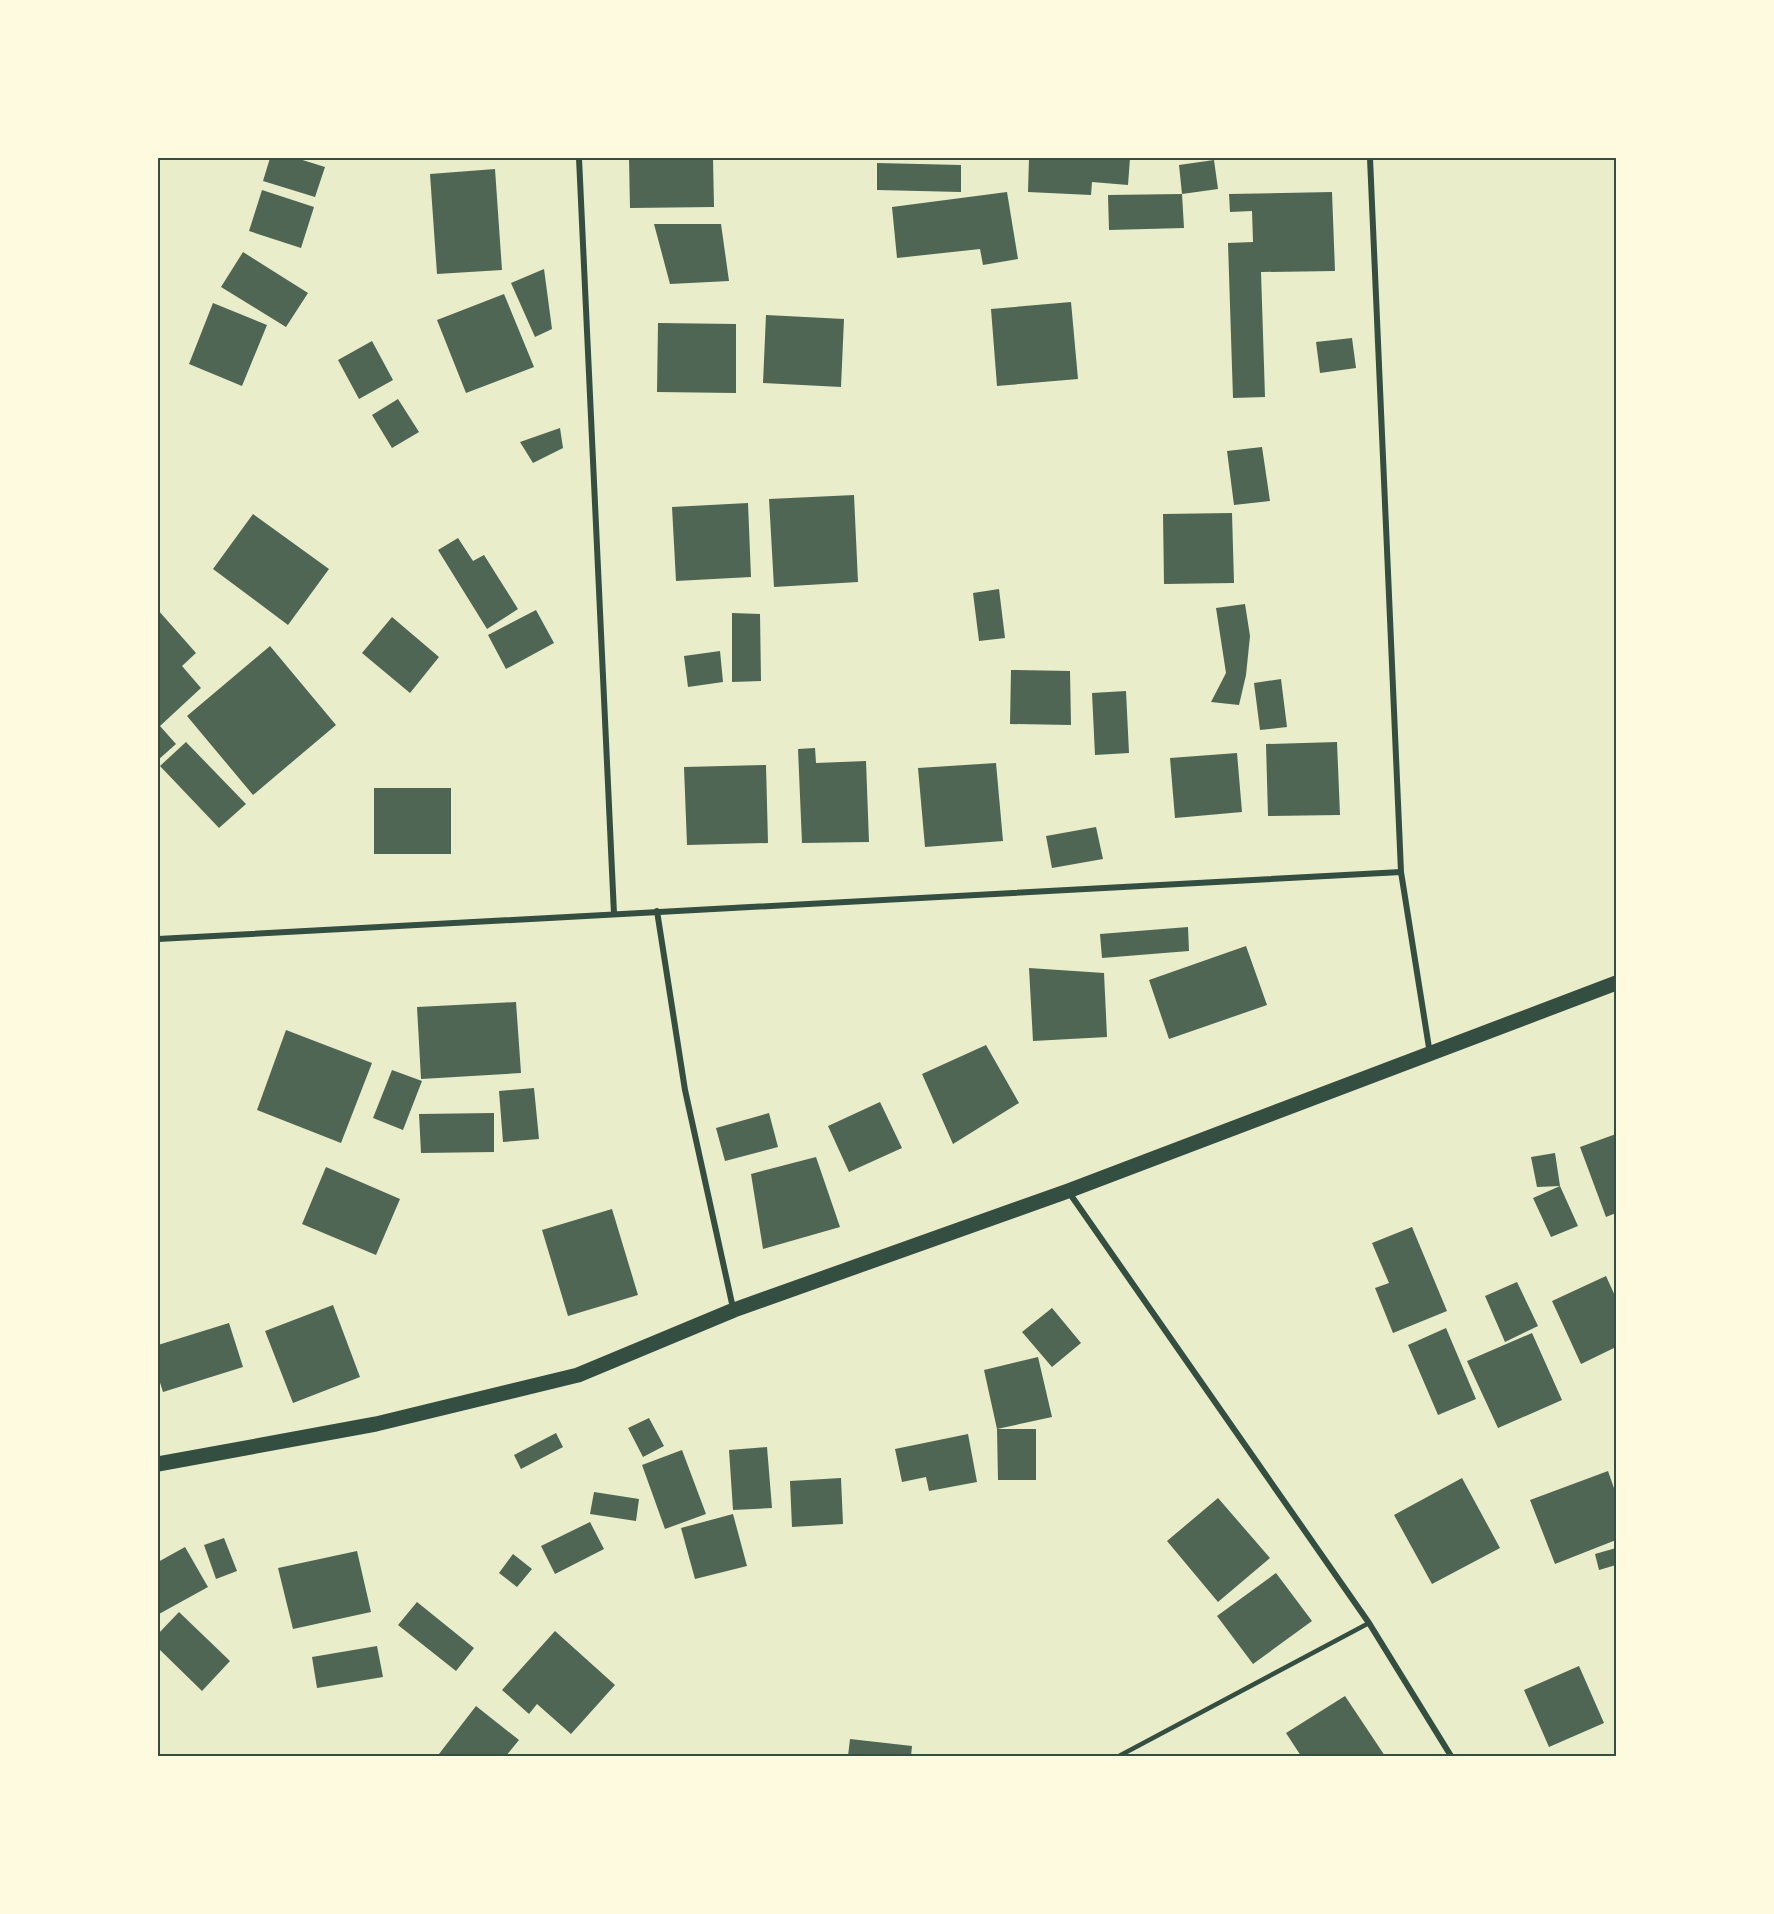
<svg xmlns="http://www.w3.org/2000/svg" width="1774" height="1914" viewBox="0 0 1774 1914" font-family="'Asap Condensed',sans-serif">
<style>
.building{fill:#4f6655}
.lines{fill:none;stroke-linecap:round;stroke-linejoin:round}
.service{stroke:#344e41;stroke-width:4.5}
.minor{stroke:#344e41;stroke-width:6}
.primary{stroke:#344e41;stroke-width:15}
.neatline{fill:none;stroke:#344e41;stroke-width:2}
</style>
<rect width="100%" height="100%" fill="#e9edc9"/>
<path class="building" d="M270 158H296L325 167 315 197 263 181Z
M629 158H713L714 207 630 208Z
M1029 158H1130L1128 185 1092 182 1091 195 1028 192Z
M1214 160 1218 189 1182 194 1179 165Z
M877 163 961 165V192L877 190Z
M495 169 502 270 437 274 430 174Z
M262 190 314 207 301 248 249 231Z
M1007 192 1018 259 983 265 980 249 897 258 892 207Z
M1332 192 1335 271 1261 272 1265 397 1233 398 1228 243 1253 242 1252 211 1230 212 1229 194Z
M1182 194 1184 228 1109 230 1108 195Z
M654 224H721L729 281 670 284Z
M243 252 308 293 286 327 221 287Z
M544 269 552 329 535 337 511 283Z
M504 294 534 367 466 393 437 320Z
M1071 302 1078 379 997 386 991 309Z
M213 303 267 325 242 386 189 364Z
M766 315 844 319 841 387 763 383Z
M658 323 736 324V393L657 392Z
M1352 338 1356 368 1320 373 1316 342Z
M372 341 393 380 359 399 338 360Z
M398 399 419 432 392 448 372 415Z
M560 428 563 448 533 463 520 442Z
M1262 447 1270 501 1234 505 1227 451Z
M854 495 858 582 774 587 769 499Z
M748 503 751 577 676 581 672 507Z
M1232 513 1234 583 1164 584 1163 514Z
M253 514 329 569 288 625 213 569Z
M458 538 473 561 484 555 518 609 487 629 438 550Z
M999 589 1005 638 979 641 973 593Z
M1245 604 1250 636 1246 675 1239 705 1211 702 1226 673 1216 608Z
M158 610 196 653 182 666 201 688 160 726 176 744 158 760Z
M536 610 554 643 506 669 488 635Z
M732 613 760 614 761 681 732 682Z
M392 617 439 657 410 693 362 653Z
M270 646 336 725 253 795 187 716Z
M720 651 723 682 688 687 684 656Z
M1011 670 1070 671 1071 725 1010 724Z
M1281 679 1287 727 1260 730 1254 683Z
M1126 691 1129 753 1095 755 1092 693Z
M186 742 246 804 219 828 160 766Z
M1337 742 1340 815 1268 816 1266 744Z
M815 748 816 763 866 761 869 842 802 843 798 749Z
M1237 753 1242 812 1175 818 1170 758Z
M996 763 1003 841 925 847 918 768Z
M766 765 768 843 687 845 684 767Z
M374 788H451V854H374Z
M1096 827 1103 859 1052 868 1046 836Z
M1188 927 1189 951 1102 958 1100 934Z
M1246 946 1267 1005 1169 1039 1149 980Z
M1029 968 1104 973 1107 1037 1033 1041Z
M516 1002 521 1073 421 1079 417 1007Z
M286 1030 372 1063 341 1143 257 1110Z
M986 1045 1019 1103 953 1144 922 1074Z
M392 1070 422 1081 403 1130 373 1118Z
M534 1088 539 1139 503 1142 499 1091Z
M880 1102 902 1148 849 1172 828 1126Z
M494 1113V1152L421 1153 419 1114Z
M769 1113 778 1147 725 1161 716 1128Z
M1616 1134V1213L1606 1217 1580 1147Z
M1555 1153 1560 1186 1537 1187 1531 1157Z
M816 1157 840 1227 763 1249 751 1174Z
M326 1167 400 1199 376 1255 302 1224Z
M1560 1186 1578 1226 1551 1237 1533 1198Z
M612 1209 638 1295 568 1316 542 1230Z
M1412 1227 1447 1311 1393 1333 1375 1288 1389 1283 1372 1243Z
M1606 1276 1616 1298V1347L1581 1364 1552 1301Z
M1517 1282 1538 1326 1505 1342 1485 1296Z
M333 1305 360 1377 293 1403 265 1331Z
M1052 1308 1081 1343 1052 1367 1022 1332Z
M229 1323 243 1367 163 1392 158 1376V1345Z
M1446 1328 1476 1399 1438 1415 1408 1345Z
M1532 1333 1562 1400 1498 1428 1467 1361Z
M1038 1357 1052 1417 997 1429 984 1370Z
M649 1418 664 1446 643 1457 628 1428Z
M997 1429H1036V1480H998Z
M556 1433 563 1447 521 1469 514 1455Z
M968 1434 977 1482 929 1491 926 1477 902 1482 895 1449Z
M767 1447 772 1508 733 1510 729 1450Z
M682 1450 706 1514 665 1529 642 1465Z
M1608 1471 1616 1494V1540L1555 1564 1530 1500Z
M841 1478 843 1524 792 1527 790 1481Z
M1462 1478 1500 1548 1432 1584 1394 1515Z
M594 1492 639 1499 636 1521 590 1514Z
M1218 1498 1270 1558 1218 1602 1167 1541Z
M733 1514 747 1566 695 1579 681 1528Z
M590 1522 604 1549 555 1574 541 1546Z
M224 1538 237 1571 216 1579 204 1545Z
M185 1547 208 1587 159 1614 158 1562Z
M1616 1548V1565L1599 1570 1595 1554Z
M357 1551 371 1612 293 1629 278 1568Z
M513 1554 532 1569 517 1587 499 1573Z
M1276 1573 1312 1621 1253 1664 1217 1616Z
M417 1602 474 1648 456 1671 398 1625Z
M179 1612 230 1661 202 1691 158 1648V1634Z
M555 1631 615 1685 571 1734 537 1704 529 1714 502 1690Z
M377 1646 383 1677 317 1688 312 1657Z
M1579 1666 1604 1723 1549 1747 1524 1690Z
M1345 1696 1385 1756H1301L1286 1733Z
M476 1706 519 1740 506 1756H442L439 1754Z
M850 1739 912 1746 911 1756H848Z"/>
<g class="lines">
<path class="service" d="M1119 1756 1369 1623"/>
<path class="minor" d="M579 158 614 914
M1370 158 1401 872 1430 1054
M657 911 685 1090 733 1308
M158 939 1401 872
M1068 1191 1369 1623 1451 1756"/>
<path class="primary" d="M158 1464 376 1424 578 1375 734 1310 1068 1191 1616 983"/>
</g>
<rect width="1774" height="1914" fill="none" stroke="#fefae0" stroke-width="318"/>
<rect x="159" y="159" width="1456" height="1596" class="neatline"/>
</svg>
